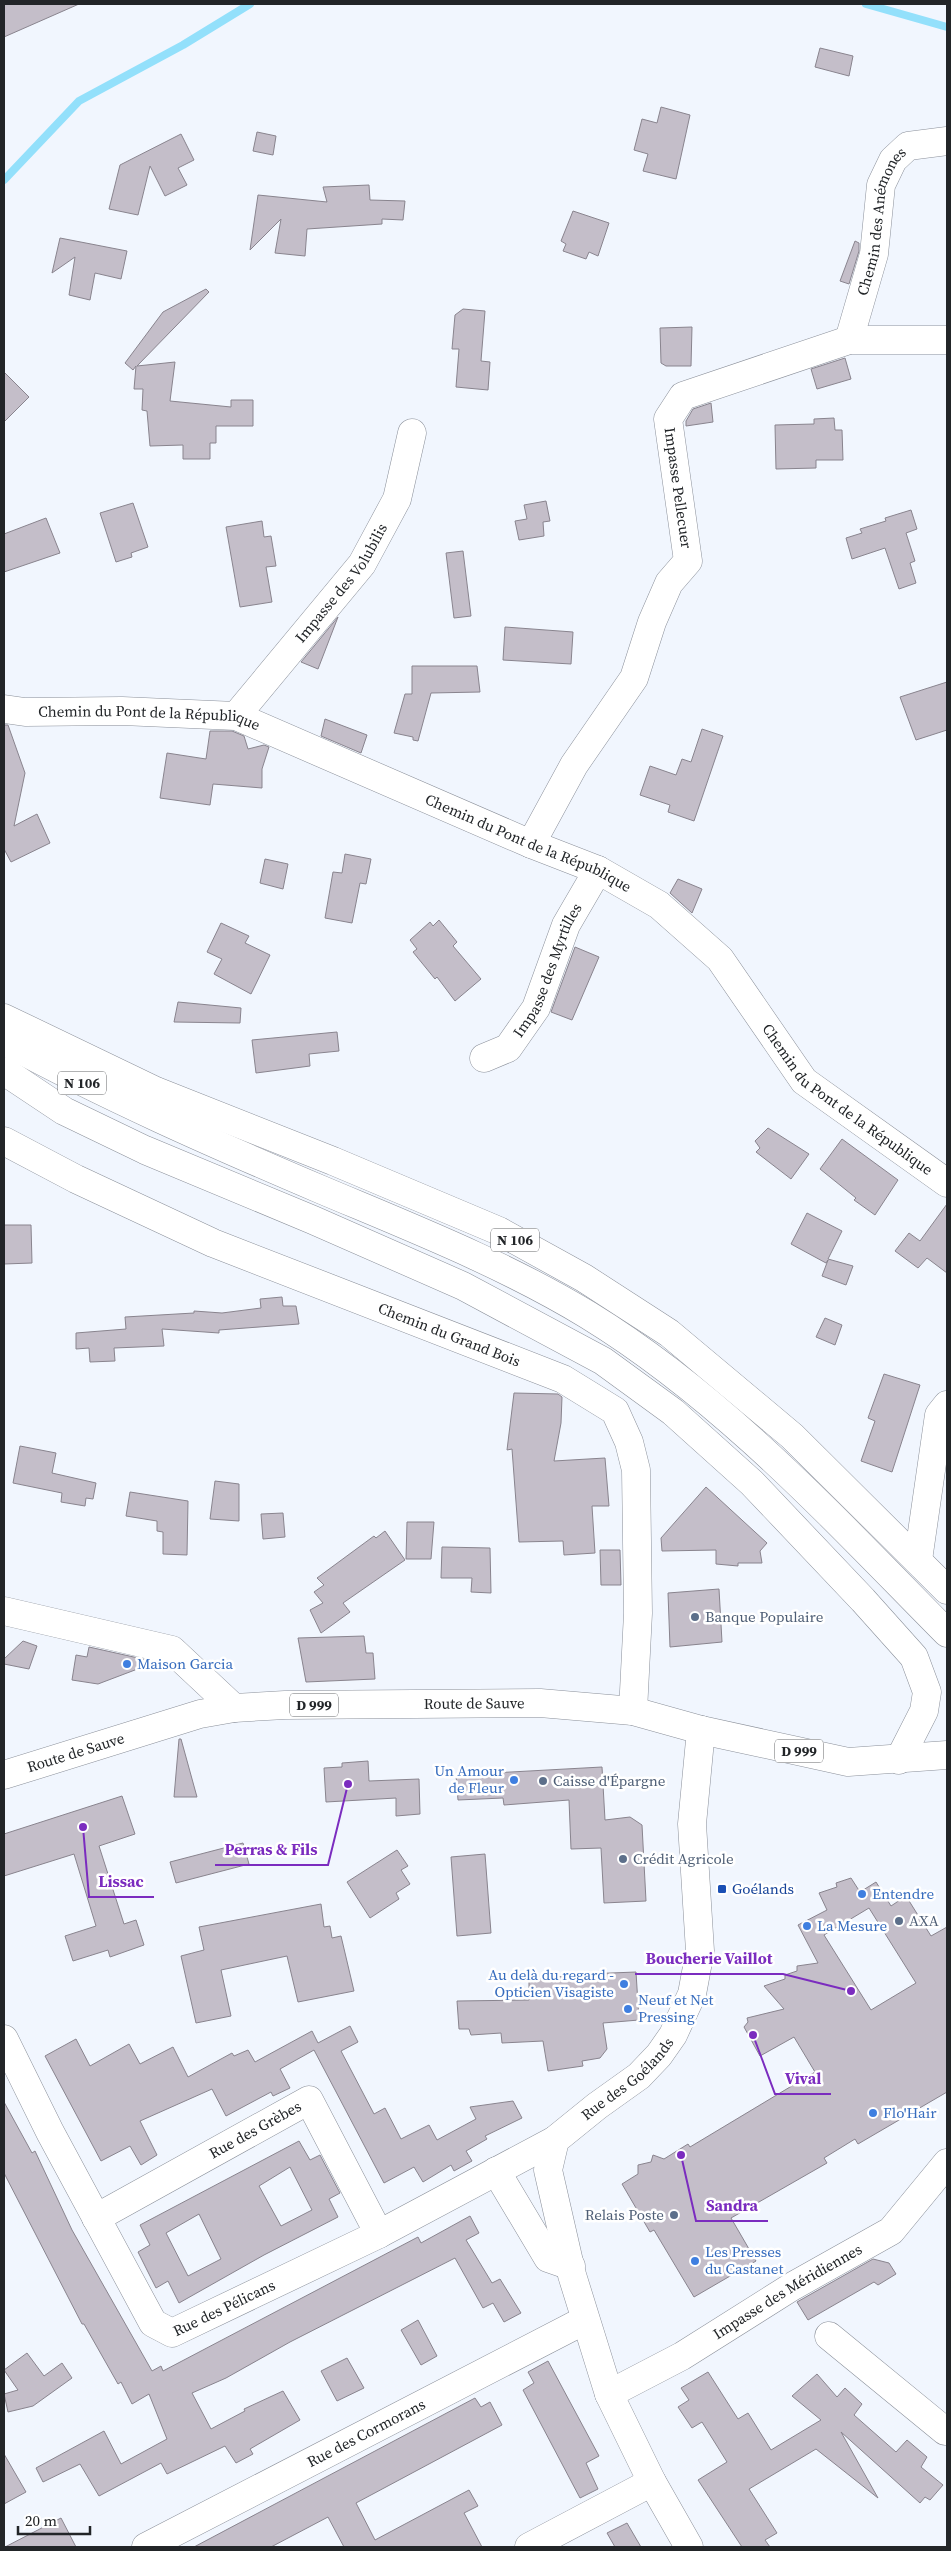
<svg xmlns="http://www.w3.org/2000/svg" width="951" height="2551" viewBox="0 0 951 2551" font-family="'Source Serif 4',serif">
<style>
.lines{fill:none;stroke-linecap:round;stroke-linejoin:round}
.stream{stroke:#93e0fb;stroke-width:8}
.building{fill:#c4bec9;stroke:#89848e;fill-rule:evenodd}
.minor-casing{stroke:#8b909a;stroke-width:29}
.major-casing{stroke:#8b909a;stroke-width:29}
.minor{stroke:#fff;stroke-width:28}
.major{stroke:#fff;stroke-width:28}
.service-dot{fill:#5c6f8a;stroke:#fff;stroke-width:2}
.shop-dot{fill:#3f7fe0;stroke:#fff;stroke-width:2}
.transit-dot{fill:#1a4fb4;stroke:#fff;stroke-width:2}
.labels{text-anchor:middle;stroke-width:5;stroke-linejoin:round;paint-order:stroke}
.shield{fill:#fff;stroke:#646668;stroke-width:1}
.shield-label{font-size:14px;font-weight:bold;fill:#222528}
.street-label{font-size:15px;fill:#222528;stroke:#fff}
.service-label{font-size:15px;fill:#4e5e75;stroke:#fff;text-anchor:start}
.shop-label{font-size:15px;fill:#366cbe;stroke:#fff;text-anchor:start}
.transit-label{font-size:15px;fill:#164399;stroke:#fff;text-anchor:start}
.leader{fill:none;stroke:#7b2cbf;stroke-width:2}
.callout-dot{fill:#7b2cbf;stroke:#fff;stroke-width:2}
.callout-label{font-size:16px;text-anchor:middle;font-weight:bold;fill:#7b2cbf;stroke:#fff;stroke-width:5;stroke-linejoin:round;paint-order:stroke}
</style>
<rect width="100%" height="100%" fill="#f1f6fe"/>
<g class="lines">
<path class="stream" d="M866 4 947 27
M4 180 79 101 183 45 250 4"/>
</g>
<path class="building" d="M4 4H79L4 37Z
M820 48 853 56 849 76 815 67Z
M661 107 690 115 676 179 643 171 648 154 634 150 642 119 657 123Z
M257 132 276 136 273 155 253 151Z
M181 134 194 160 178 168 187 185 165 196 150 166 138 215 109 209 120 165Z
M369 185 370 200 405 201 403 220 382 219V224L307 229 305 256 275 253 281 219 250 250 258 195 327 202 323 187Z
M573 211 609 223 598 256 589 252 586 259 563 251 566 244 561 241Z
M60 238 127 251 121 279 95 273 90 300 69 295 75 257 52 273Z
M855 241 859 243V251L849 284 840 281Z
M206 289 209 292 137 366 175 362 170 401 231 407V400H253V426H216V443H210V459H183V445L150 446 147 411 142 410 143 389H134L136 366 133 370 125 363 163 312Z
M463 309 485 311 481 361 490 362 488 390 456 387 459 349H452L455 315Z
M692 327 691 366H666L661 363 660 328Z
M845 358 851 379 817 389 811 369Z
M4 372 29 397 4 422Z
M711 403 713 422 686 426V421L693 409Z
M834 418 835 430H842L843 460H816V468L776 469 775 425 814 424V419Z
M546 501 550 521 543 522 544 536 519 540 515 521 527 519 524 505Z
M133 503 148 547 131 553 132 557 116 562 100 513Z
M911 510 917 529 906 533 915 561 910 563 916 583 899 589 885 548 852 559 846 538 862 533 860 529 886 521 885 518Z
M46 518 60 553 4 572V534Z
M262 521 264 537 271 536 276 566 266 567 272 602 240 607 226 527Z
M463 551 471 616 454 618 446 553Z
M338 617 318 669 301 662Z
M505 627 573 632 571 664 503 660Z
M412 666H477L480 692 431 693 418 741 413 740V737L394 733 405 694H412Z
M947 682V730L916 740 900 697Z
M325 719 367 735 361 753 321 736Z
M4 725H8L25 773 14 826 37 814 50 843 11 862 4 849Z
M702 729 723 736 694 821 668 812 670 805 640 795 650 766 676 775 682 759 691 762Z
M210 731H232L244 736 248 749 264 745 269 747 262 769V788L213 784 210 805 160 798 167 753 206 759Z
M345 854 371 859 366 884 360 883 352 923 325 918 333 872 342 873Z
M265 859 288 864 283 889 260 883Z
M678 879 702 889 692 913 670 893Z
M439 920 457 942 453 946 481 979 455 1001 437 977 435 979 413 952 417 949 410 940 430 922 433 926Z
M221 923 249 936 245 943 270 955 251 994 214 974 222 959 207 952Z
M575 947 599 957 572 1020 551 1012Z
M178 1002 241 1008 240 1023 174 1022Z
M337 1032 339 1051 309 1054 310 1066 256 1073 252 1040Z
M768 1128 809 1154 791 1179 756 1152 760 1148 755 1141Z
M842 1139 898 1180 875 1215 854 1200 856 1198 820 1169Z
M947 1204V1273L927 1258 918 1268 895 1251 909 1233 920 1241Z
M807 1213 842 1231 828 1259 853 1266 846 1285 822 1276 828 1260 826 1263 791 1244Z
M4 1225H31L32 1263 4 1264Z
M282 1297 283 1306H296L299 1324 219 1330V1333L162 1329 164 1346 114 1348 115 1361 90 1362 89 1348 76 1349V1333L126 1329 125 1317 194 1313V1311L222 1313 261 1308 260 1299Z
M825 1318 842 1325 835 1345 816 1337Z
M884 1374 920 1385 892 1472 861 1461 875 1421 868 1418Z
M514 1393 558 1394 562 1397 561 1423 554 1461 605 1458 609 1506H592L595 1553 564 1555 563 1541 519 1542 512 1449 507 1450Z
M20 1446 56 1453 52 1473 96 1483 93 1499 86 1498 85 1506 61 1502 62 1493 13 1483Z
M215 1481 239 1484V1521L210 1519Z
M706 1487 767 1543 760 1551 762 1563H738V1566L716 1564V1550L662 1551 661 1538Z
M130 1492 188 1501 187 1555 163 1554V1532L157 1531V1521L126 1516Z
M283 1513 285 1537 263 1539 261 1514Z
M407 1522H434L431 1559H406Z
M385 1531 405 1560 343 1603 350 1612 321 1633 310 1610 323 1603 314 1592 324 1585 317 1578 374 1536 376 1538Z
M442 1547 490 1548 491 1593 471 1592 472 1578H441Z
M600 1550H620L621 1585H601Z
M719 1589 722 1642 670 1647 668 1593Z
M364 1636 366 1653H373L375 1679 306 1682 298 1638Z
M23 1641 37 1646 29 1669 4 1664V1659Z
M89 1647 156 1662 98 1684 72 1680 76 1655 87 1657Z
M179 1739H181L197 1797H174Z
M368 1761 369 1781 419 1779 420 1814 396 1816V1798L326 1802 324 1768 342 1767V1763Z
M602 1767 605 1820 630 1817 642 1825 646 1901 604 1903 601 1848 571 1849 569 1800 504 1805 503 1798 458 1800 456 1775Z
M122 1796 135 1834 99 1846 124 1924 136 1920 144 1945 110 1957 108 1950 73 1961 65 1936 96 1926 74 1854 4 1876V1834Z
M243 1843 249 1864 176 1883 170 1862Z
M397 1850 408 1866 401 1870 410 1884 396 1893 399 1899 370 1918 347 1882Z
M485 1854 491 1933 457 1936 451 1857Z
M851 1878 860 1892 876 1882 891 1906 906 1896 931 1936 947 1927V2092L858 2144 855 2139 824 2158 827 2163 731 2218 756 2261 694 2297 654 2230 650 2232 622 2184 638 2174V2165L651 2162 653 2155 664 2159 688 2144 690 2147 815 2072 794 2037 760 2056 744 2027 748 2022 747 2018 784 2009 764 1986 785 1979V1975L797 1971V1966L818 1963 798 1925 827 1910 819 1893 837 1887 836 1883ZM869 1908 916 1983 871 2010 824 1935Z
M321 1904 324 1927 330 1926 332 1938 341 1936 354 1991 298 2002 287 1956 221 1970 231 2016 196 2023 181 1956 204 1950 199 1927Z
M636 1972 639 2020 603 2023 607 2049 600 2058 582 2061 583 2066 548 2071 543 2041 502 2043 501 2033 471 2035 469 2029H459L457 2001 529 2000V1980L586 1974Z
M350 2026 358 2042 341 2051 374 2114 385 2108 401 2139 429 2125 437 2140 476 2119 470 2107 513 2101 522 2118 485 2136 487 2139 466 2151 472 2161 454 2171 451 2165 423 2182 414 2167 384 2183 314 2050 280 2069 290 2088 273 2096 271 2092 226 2116 212 2089 140 2121 157 2155 141 2165 130 2146 101 2161 45 2056 76 2039 90 2066 129 2044 140 2064 173 2047 188 2077 232 2053 234 2056 248 2050 255 2062 312 2031 318 2043Z
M4 2102 32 2153 35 2151 72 2230 152 2371 161 2366 163 2371 418 2237 421 2243 470 2216 479 2233 466 2240 492 2283 500 2279 521 2313 504 2322 493 2303 483 2308 455 2258 290 2342 226 2378 192 2393 211 2429 245 2411 244 2409 283 2391 300 2420 250 2449 253 2454 236 2463 225 2446 167 2474 161 2463 99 2496 80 2464 43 2482 36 2468 104 2431 121 2464 167 2439 149 2394 132 2404 121 2382 118 2384 84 2324H82L4 2173Z
M299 2141 310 2160 320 2155 340 2193 329 2199 338 2217 264 2255 179 2303 168 2281 156 2288 138 2252 150 2245 140 2225ZM290 2167 312 2210 281 2226 259 2186ZM199 2214 221 2259 188 2276 166 2233Z
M873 2259 889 2263 896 2274 878 2285 874 2282 808 2320 797 2302Z
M418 2320 437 2356 421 2365 401 2330Z
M27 2353 44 2376 62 2363 72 2378 33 2406 8 2412 4 2394 18 2390 4 2370Z
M347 2358 364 2388 337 2401 321 2371Z
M548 2361 599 2456 586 2463 598 2489 580 2498 523 2390 534 2383 528 2372Z
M708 2372 738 2419 748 2413 771 2450 821 2420 792 2396 817 2374 837 2397 845 2388 862 2404 854 2415 896 2452 907 2440 927 2457 921 2467 943 2485 930 2500 925 2497 920 2503 841 2432 878 2498 816 2449 749 2489 777 2533 765 2540 770 2547H742L698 2480 727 2462 702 2422 692 2428 678 2407 689 2400 681 2388Z
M475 2398 481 2407 490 2402 502 2425 356 2503 375 2540 469 2490 478 2506 464 2513 482 2547H344L328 2517 271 2547H194Z
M4 2454 26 2492 4 2504Z
M61 2518 76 2547H5Z
M627 2523 641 2547H615L607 2533Z"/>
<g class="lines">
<g class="minor-casing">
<g id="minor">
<path id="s1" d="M849 340 874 254 881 185 893 160 908 146 947 141"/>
<path id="s2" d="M4 709 25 712 122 711 236 716 531 844 598 870 659 905 720 959 804 1081 947 1183"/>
<path id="s3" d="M236 716 362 564 397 499 412 433"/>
<path d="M531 844 574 765 634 678 652 622 669 583 688 561 668 419 683 396 849 340H947"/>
<path id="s4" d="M484 1058 508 1048 536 1008 566 925 598 870"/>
<path id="s5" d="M4 1141 76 1179 213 1243 563 1379 615 1411 629 1442 636 1470 638 1613 633 1711"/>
<path d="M918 1560 939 1415 947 1405"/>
<path d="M4 1611 172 1650 234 1708"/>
<path id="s6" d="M4 2039 50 2132 153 2323 172 2333 379 2234 555 2140"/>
<path d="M496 2171 548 2258 571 2266"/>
<path id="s7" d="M96 2218 309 2100 379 2234"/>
<path d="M829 2336 945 2431H947"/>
<path id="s8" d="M609 2394 682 2356 793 2286 891 2231 947 2163"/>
<path id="s9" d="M146 2547 585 2320"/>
<path d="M529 2547 652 2482"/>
<path id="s10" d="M689 2547 652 2482 609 2394 572 2275 548 2170 555 2140 597 2106 639 2076 659 2055 673 2035 692 1994 700 1951 692 1824 701 1730"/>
</g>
</g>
<g class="major-casing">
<g id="major">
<path d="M4 1018 156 1091 333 1161 499 1231 584 1278 669 1333 792 1436 947 1590"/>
<path d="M4 1041C107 1097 214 1144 322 1190 412 1228 504 1264 588 1315 725 1399 835 1520 947 1633"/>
<path d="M4 1071 64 1111 145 1150 313 1220 463 1286 603 1361 673 1412 752 1483 863 1600 914 1657 927 1692 924 1711 899 1760"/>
<path id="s11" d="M4 1775 200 1714 234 1708 285 1705 540 1703 633 1711 701 1730 848 1762 947 1755"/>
</g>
</g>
<use href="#minor" class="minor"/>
<use href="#major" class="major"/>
</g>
<g class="service-dot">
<circle cx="695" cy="1617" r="5"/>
<circle cx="543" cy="1781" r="5"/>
<circle cx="623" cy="1859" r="5"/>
<circle cx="899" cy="1921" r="5"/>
<circle cx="674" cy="2215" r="5"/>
</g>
<g class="shop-dot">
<circle cx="127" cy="1664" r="5"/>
<circle cx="514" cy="1780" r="5"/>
<circle cx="862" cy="1894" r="5"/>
<circle cx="807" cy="1926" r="5"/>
<circle cx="624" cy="1984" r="5"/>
<circle cx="628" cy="2009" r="5"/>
<circle cx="873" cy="2113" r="5"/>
<circle cx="695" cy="2261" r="5"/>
</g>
<rect class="transit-dot" x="717" y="1884" width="10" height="10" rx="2.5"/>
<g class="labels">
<g class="shield">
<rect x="58" y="1071.5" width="48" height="23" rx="4"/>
<rect x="491" y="1228.5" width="48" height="23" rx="4"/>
<rect x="290" y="1693.5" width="48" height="23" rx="4"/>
<rect x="775" y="1739.5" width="48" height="23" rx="4"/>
</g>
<g class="shield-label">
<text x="82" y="1088">N 106</text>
<text x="515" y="1245">N 106</text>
<text x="314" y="1710">D 999</text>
<text x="799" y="1756">D 999</text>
</g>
<g class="street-label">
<text dy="5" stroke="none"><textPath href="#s1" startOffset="124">Chemin des Anémones</textPath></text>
<text transform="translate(678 488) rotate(82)" y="5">Impasse Pellecuer</text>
<text dy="5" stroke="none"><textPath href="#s3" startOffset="170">Impasse des Volubilis</textPath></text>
<text dy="5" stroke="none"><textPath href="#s2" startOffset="146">Chemin du Pont de la République</textPath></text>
<text dy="5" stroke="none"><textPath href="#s2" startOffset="551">Chemin du Pont de la République</textPath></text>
<text dy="5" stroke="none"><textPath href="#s4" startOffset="114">Impasse des Myrtilles</textPath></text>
<text dy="5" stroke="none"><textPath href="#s2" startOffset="970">Chemin du Pont de la République</textPath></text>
<text dy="5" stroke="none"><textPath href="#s5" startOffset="486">Chemin du Grand Bois</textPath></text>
<text dy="5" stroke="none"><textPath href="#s11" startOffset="480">Route de Sauve</textPath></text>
<text dy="5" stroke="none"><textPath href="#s11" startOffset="75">Route de Sauve</textPath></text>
<text dy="5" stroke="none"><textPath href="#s10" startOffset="531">Rue des Goélands</textPath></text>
<text dy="5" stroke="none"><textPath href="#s7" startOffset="182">Rue des Grèbes</textPath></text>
<text dy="5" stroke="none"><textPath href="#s8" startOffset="206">Impasse des Méridiennes</textPath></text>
<text dy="5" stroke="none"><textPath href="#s6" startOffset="400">Rue des Pélicans</textPath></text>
<text dy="5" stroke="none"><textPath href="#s9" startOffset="248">Rue des Cormorans</textPath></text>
</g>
<g class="service-label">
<text x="705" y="1622">Banque Populaire</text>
<text x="553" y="1786">Caisse d'Épargne</text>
<text x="633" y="1864">Crédit Agricole</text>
<text x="909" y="1926">AXA</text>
<text x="664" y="2220" text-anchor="end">Relais Poste</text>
</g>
<g class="shop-label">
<text x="137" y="1669">Maison Garcia</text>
<text x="504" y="1776" text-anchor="end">Un Amour<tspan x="504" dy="17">de Fleur</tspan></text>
<text x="872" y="1899">Entendre</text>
<text x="817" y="1931">La Mesure</text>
<text x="614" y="1980" text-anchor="end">Au delà du regard -<tspan x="614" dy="17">Opticien Visagiste</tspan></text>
<text x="638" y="2005">Neuf et Net<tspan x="638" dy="17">Pressing</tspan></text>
<text x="883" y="2118">Flo'Hair</text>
<text x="705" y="2257">Les Presses<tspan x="705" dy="17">du Castanet</tspan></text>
</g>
<g class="transit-label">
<text x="732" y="1894">Goélands</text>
</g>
</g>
<path class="leader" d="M348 1784L328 1865H215M83 1827L89 1897H154M851 1991L783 1974H635M753 2035L775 2094H831M681 2155L696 2221H768"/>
<g class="callout-dot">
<circle cx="348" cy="1784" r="5"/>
<circle cx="83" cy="1827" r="5"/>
<circle cx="851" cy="1991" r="5"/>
<circle cx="753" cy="2035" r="5"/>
<circle cx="681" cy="2155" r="5"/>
</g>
<g class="callout-label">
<text x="271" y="1855">Perras &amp; Fils</text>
<text x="121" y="1887">Lissac</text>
<text x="709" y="1964">Boucherie Vaillot</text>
<text x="803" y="2084">Vival</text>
<text x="732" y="2211">Sandra</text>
</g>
<rect width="951" height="2551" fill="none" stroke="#222528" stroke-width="10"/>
<path d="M18 2526v8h72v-8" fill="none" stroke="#222528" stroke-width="2.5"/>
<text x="25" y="2526" font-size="15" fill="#222528" stroke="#ffffff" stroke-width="4" paint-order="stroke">20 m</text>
</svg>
